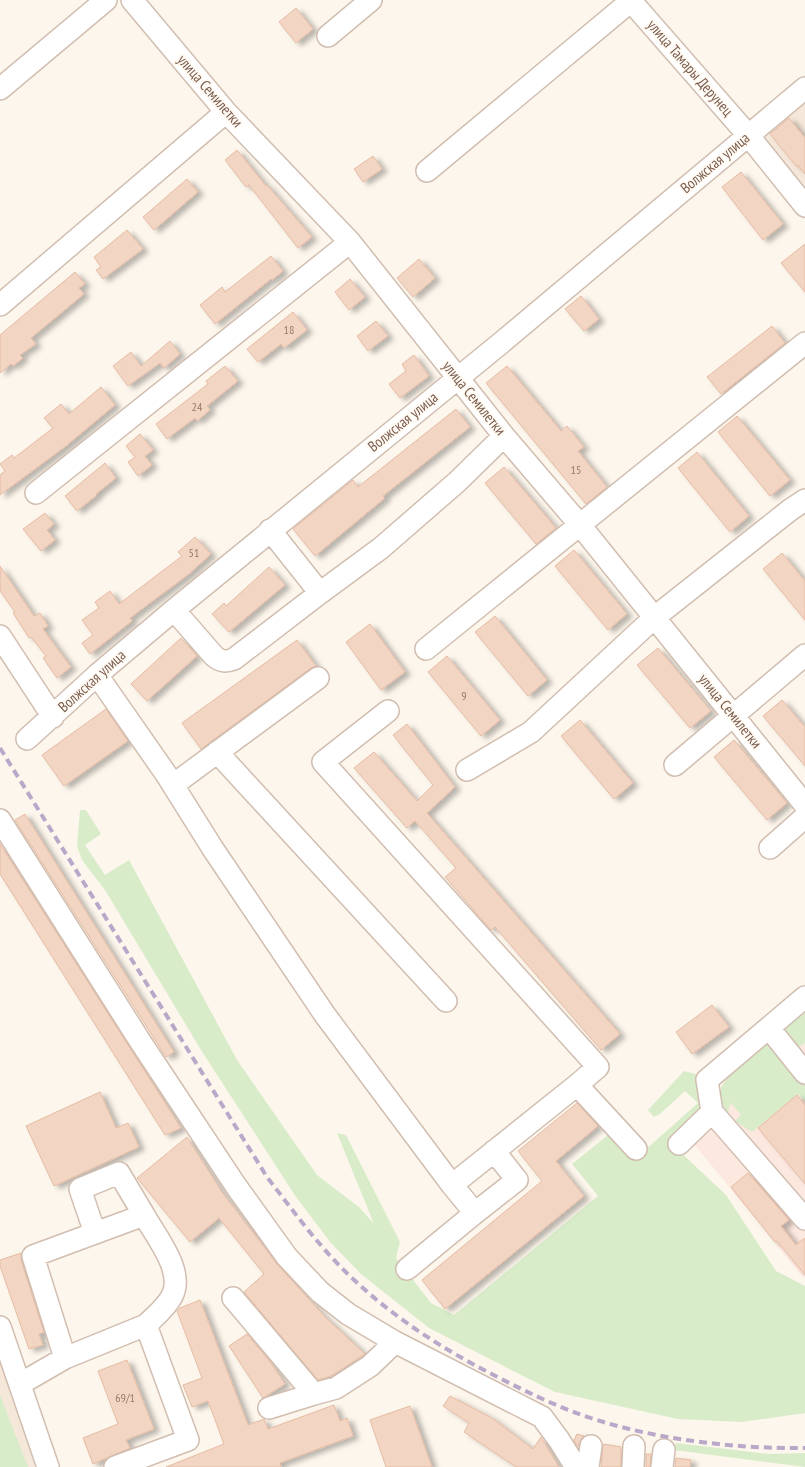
<svg xmlns="http://www.w3.org/2000/svg" width="805" height="1467" viewBox="0 0 805 1467" font-family="'PT Sans Narrow',sans-serif">
<style>
.residential{fill:#f5e8da}
.commercial{fill:#fde8e0}
.green{fill:#d8ecc9}
.building{fill:#f3d5c3;stroke:#e6bba3;filter:url(#shadow)}
.lines{fill:none;stroke-linecap:round;stroke-linejoin:round}
.minor-casing{stroke:#d1beb0;stroke-width:24}
.minor{stroke:#fff;stroke-width:21}
.rail{stroke:#b9a8c9;stroke-width:4;stroke-dasharray:8 5;stroke-linecap:butt}
.labels{text-anchor:middle;stroke-width:4;stroke-linejoin:round;paint-order:stroke}
.number-label{font-size:12px;fill:#987a6a}
.street-label{font-size:15px;fill:#7a5c4d;stroke:#fffaf3}
</style>
<defs>
<filter id="shadow"><feDropShadow dx="5.5" dy="3" stdDeviation="2.5" flood-color="#0004"/></filter>
</defs>
<rect width="100%" height="100%" fill="#fdf6ec"/>
<path class="residential" d="M805 95V186L760 132Z
M0 1355 39 1467H0Z"/>
<path class="commercial" d="M805 1031V1277L802 1276 694 1144 725 1119 731 1102Z"/>
<path class="green" d="M80 810H86L101 834 85 845 105 875 129 860 237 1060 317 1175 360 1208 374 1224 337 1133 346 1135 400 1242 396 1258 431 1303 454 1315 598 1196 572 1164 608 1135 635 1159 698 1103 685 1091 660 1114 654 1117 648 1110 684 1071 699 1075 707 1111 675 1147 726 1195 776 1271 805 1286V1413L742 1422 678 1419 555 1392 429 1328 361 1274 331 1243 296 1197 201 1050 105 890 82 860 77 846Z
M805 1010V1043L799 1047 805 1055V1061L780 1032Z
M770 1040 805 1084V1101L798 1094 752 1132 735 1121 741 1115 731 1103 727 1114C725 1111 721 1107 720 1104 712 1080 754 1054 770 1040Z
M0 1395 28 1467H0Z
M676 1443 769 1454 805 1453V1467L674 1450Z"/>
<path class="building" d="M296 8 313 29 296 43 279 22Z
M789 118 805 138V174L798 165 797 167 770 134Z
M237 150 266 186 267 185 312 237 298 248 249 185 246 187 225 160Z
M373 156 382 169 363 182 354 169Z
M741 172 783 224 763 240 722 187Z
M187 179 198 192 154 230 143 217Z
M127 230 143 249 103 279 96 270 101 267 94 257Z
M805 244V292L781 263Z
M271 256 283 271 272 280 271 279 215 324 200 305 222 287 225 292Z
M419 259 435 278 413 297 397 278Z
M75 272 85 284 79 288 84 294 31 338 36 344 20 355 23 358 13 366 11 364 0 373V335Z
M350 279 365 297 349 310 335 292Z
M581 296 599 319 584 331 565 309Z
M293 312 307 330 284 348 281 344 258 362 247 349Z
M376 321 388 336 368 351 357 336Z
M772 326 785 343 721 394 707 377Z
M170 341 180 354 164 368 160 363 128 386 113 366 131 352 141 366Z
M414 355 429 376 400 398 389 384 406 371 402 364Z
M225 366 238 381 207 406 210 410 197 421 195 418 167 439 156 424 208 384 206 381Z
M507 366 561 431 567 426 584 447 578 451 607 487 586 504 486 383Z
M101 387 115 405 66 446 0 495V475L5 471 0 464 12 455 14 458 53 428 44 418 61 404 69 414Z
M456 409 470 427 383 496 385 498 315 556 293 529 353 480 358 487Z
M737 416 790 480 770 496 718 432Z
M140 434 153 450 145 456 152 465 138 476 128 462 135 457 126 446Z
M697 452 749 516 730 532 678 468Z
M105 463 116 478 96 494 97 495 77 511 65 496Z
M504 467 556 528 536 544 485 483Z
M45 513 54 524 47 530 55 540 41 551 23 529Z
M195 537 211 554 189 574 130 618 132 621 90 654 82 643 93 635 82 620 99 608 95 602 110 591 119 604 182 556 178 552Z
M574 550 627 614 608 630 555 566Z
M782 553 805 581V620L763 569Z
M0 566 34 616 40 613 48 626 43 629 71 667 57 678 43 658 46 656 31 637 29 638 13 613 15 612 0 591Z
M269 567 285 585 229 632 212 614 224 603 226 606Z
M495 616 547 680 528 696 475 632Z
M370 624 405 672 381 690 346 642Z
M181 638 197 656 147 701 131 684Z
M297 640 316 666 311 668 201 749 182 723Z
M658 648 711 711 690 728 637 665Z
M447 656 500 720 481 736 428 672Z
M782 700 805 727V766L763 716Z
M106 709 128 741 64 786 42 755Z
M580 720 633 783 614 799 561 736Z
M407 724 455 787 427 813 620 1034 601 1050 495 927 491 930 445 877 456 868 415 821 407 828 354 768 374 752 417 801 433 785 393 735Z
M734 740 787 803 767 820 714 757Z
M25 814 174 1052 166 1057 15 820Z
M0 844 130 1048 181 1128 165 1135 0 874Z
M712 1005 729 1027 692 1054 676 1032Z
M100 1092 116 1128 128 1123 139 1147 54 1186 26 1126Z
M797 1095 805 1105V1184L758 1128Z
M577 1103 598 1126 556 1161 584 1196 445 1309 422 1280 542 1181 518 1151Z
M187 1137 222 1192 277 1264 326 1318 365 1354 362 1356 331 1376 318 1380 244 1292 264 1274 219 1218 190 1242 137 1178Z
M748 1173 789 1220 781 1226 796 1245 805 1238V1275L777 1241 775 1242 731 1187Z
M21 1253V1260L44 1332 39 1334 43 1345 29 1349 0 1266V1260Z
M200 1300 248 1425 264 1419 268 1429 334 1405 340 1421 347 1418 353 1436 280 1463 281 1467H166L224 1444 208 1401 192 1407 183 1385 202 1378 177 1311 180 1308Z
M247 1334 271 1363 285 1384 263 1398 229 1346Z
M127 1360 154 1429 126 1440 130 1448 93 1464 83 1438 118 1424 98 1371Z
M450 1396 492 1418 533 1449 541 1437 559 1467H516L464 1432 469 1423 443 1406Z
M410 1406 432 1467H386L370 1420Z
M577 1434 584 1436 581 1439 578 1447 574 1440Z
M603 1444 621 1447V1467H601Z
M646 1454H651L650 1467H646Z
M676 1458 691 1460 690 1467H675Z"/>
<g class="lines">
<g class="minor-casing">
<path id="minor" d="M132 0 226 112 350 242 504 436 580 525 805 805
M630 0 748 135 805 206
M328 36 371 0
M0 89 106 0
M427 171 631 1
M0 305 226 112
M36 493 350 242
M270 530 320 593 381 548 457 482 504 436
M174 610 214 656C221 662 226 662 234 659L320 593
M0 636 53 717
M426 649 805 343
M97 675 166 774 213 849 325 1015 452 1185 475 1213 407 1269
M388 711 323 762 598 1067 577 1085
M27 739 97 675 174 610 501 343 805 88
M217 752 446 1001
M675 765 805 655
M467 770 531 732 655 617 790 510 805 500
M173 785 318 678
M0 820 140 1041 236 1186 287 1257 320 1292 348 1314 395 1342 542 1417 559 1440 576 1467
M770 848 805 817
M805 997 707 1080 712 1112 805 1219
M769 1028 805 1073
M679 1144 712 1112
M452 1185 577 1085 636 1149
M475 1213 517 1180 494 1151
M95 1233 80 1189 119 1173 144 1215
M233 1298 314 1394 336 1388 370 1366 395 1342
M0 1327 48 1467
M65 1358 146 1325
M20 1384 65 1358 33 1256 144 1215C156 1237 185 1271 172 1296 166 1308 155 1316 146 1325L188 1440 115 1467
M269 1408 314 1394
M588 1467 591 1446
M633 1467 634 1446
M662 1467 664 1450"/>
</g>
<use href="#minor" class="minor"/>
<path class="rail" d="M0 748 267 1177C294 1212 320 1248 352 1278 391 1315 435 1344 482 1369 511 1384 540 1399 571 1411 641 1438 730 1449 805 1448"/>
</g>
<g class="labels">
<g class="number-label">
<text x="289" y="334">18</text>
<text x="197" y="411">24</text>
<text x="576" y="474">15</text>
<text x="194" y="557">51</text>
<text x="464" y="700">9</text>
<text x="125" y="1402">69/1</text>
</g>
<g class="street-label">
<text transform="translate(690 68) rotate(49)" y="5">улица Тамары Дерунец</text>
<text transform="translate(210 91) rotate(49)" y="5">улица Семилетки</text>
<text transform="translate(715 163) rotate(-40)" y="5">Волжская улица</text>
<text transform="translate(474 398) rotate(51)" y="5">улица Семилетки</text>
<text transform="translate(403 422) rotate(-39)" y="5">Волжская улица</text>
<text transform="translate(92 681) rotate(-42)" y="5">Волжская улица</text>
<text transform="translate(730 711) rotate(51)" y="5">улица Семилетки</text>
</g>
</g>
</svg>
